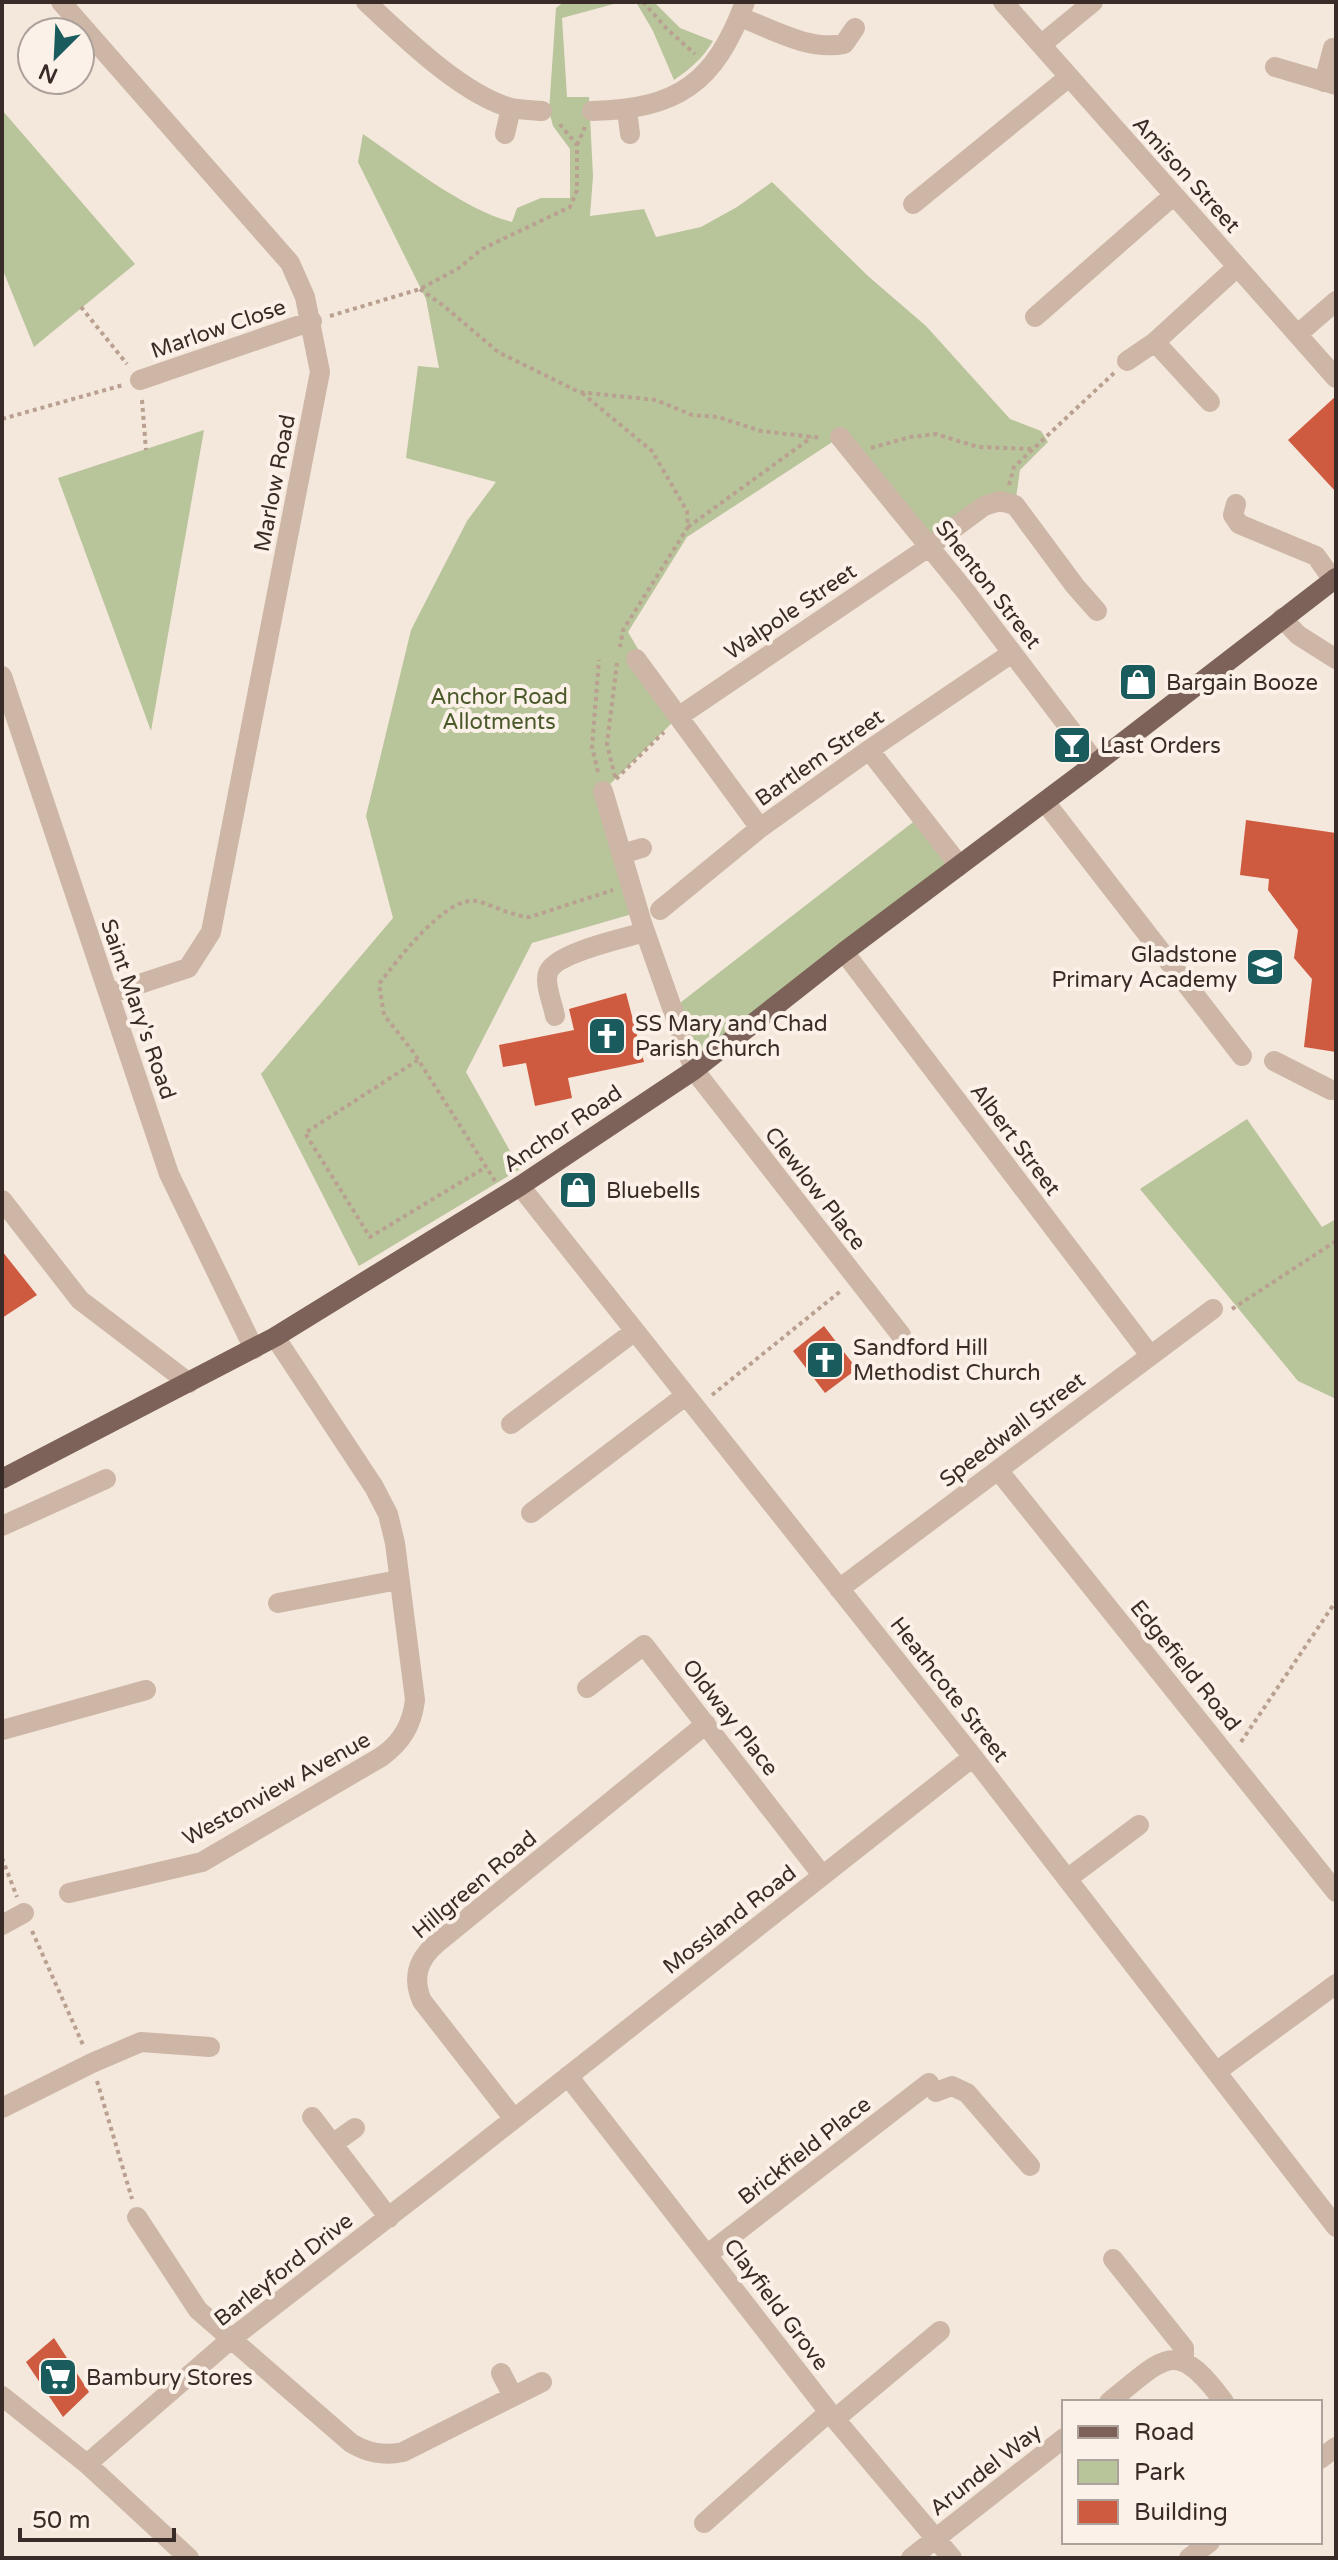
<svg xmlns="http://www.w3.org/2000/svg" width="1338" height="2560" viewBox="0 0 1338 2560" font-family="'Varela Round',sans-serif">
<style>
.green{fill:#b8c49a}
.building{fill:#ce5a3f}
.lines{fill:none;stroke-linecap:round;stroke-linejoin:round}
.path{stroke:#b9a090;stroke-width:4;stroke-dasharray:4 4;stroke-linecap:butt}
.minor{stroke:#cdb6a6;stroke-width:20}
.major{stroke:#7c6258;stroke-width:20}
.labels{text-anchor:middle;stroke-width:8;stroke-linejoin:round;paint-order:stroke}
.street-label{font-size:22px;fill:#392c28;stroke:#fbf1e8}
.poi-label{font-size:22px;fill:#392c28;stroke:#fbf1e8;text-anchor:start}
.park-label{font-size:22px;fill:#4a592a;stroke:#fbf1e8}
</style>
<rect width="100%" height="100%" fill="#f4e7dc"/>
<path class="green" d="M564 2H621L562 18 567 97H589L593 176 590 216 644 209 656 237 701 227 737 207 772 182 868 276 926 326 1010 419 1041 431 1048 442 1020 470 1015 505 1000 501 930 546 840 437 687 537 628 632 678 717 603 791 639 912 532 943 466 1072 520 1169 359 1266 261 1074 393 918 366 816 411 630 467 521 496 482 406 458 418 366 439 368 426 299 358 162 363 134C404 162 466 211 512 222L517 208 541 198H570V149L553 126 549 111 556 8Z
M636 2H654L680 28 713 41C703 58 690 69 674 80L653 31Z
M2 110 135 264 34 347 2 268Z
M204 430 151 731 58 478Z
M921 816 958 867 694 1070 667 1013Z
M1247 1119 1322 1227 1336 1219V1399L1298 1381 1140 1189Z"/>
<path class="building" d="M1336 396V492L1288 440Z
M1246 820 1336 833V1052L1304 1047 1312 979 1294 958 1298 930 1268 890 1269 879 1240 875Z
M626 993 644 1062 568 1078 572 1098 535 1106 526 1063 503 1067 499 1045 574 1030 569 1009Z
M2 1251 37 1295 2 1318Z
M824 1326 857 1369 825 1393 793 1351Z
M54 2338 89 2392 63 2417 26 2362Z"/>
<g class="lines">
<path class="path" d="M643 2 668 30 695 54
M577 145 585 127
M420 289 444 306 498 352 579 392 656 400 692 415 718 417 761 431 822 438
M81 307 127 364
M330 316 420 289 459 268 482 249 570 207 577 190V145L558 122
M582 393 652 451 687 511 688 527 623 630 620 647
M142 400 146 450
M2 419 123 385
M871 448 910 437 936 434 978 447 1031 449
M1009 485 1014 467 1114 373
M688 527 812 437
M598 772 592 747 599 660
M615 777 607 744 617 663
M616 779 664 732
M418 1060 305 1133 370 1237 486 1167
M495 1181 414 1053 384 1015 379 984C396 962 445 896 476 901 494 905 510 916 530 917L613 890
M1232 1309 1336 1241
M712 1395 842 1290
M1241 1742 1336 1601
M2 1858 17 1897
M32 1931 84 2047
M97 2081 132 2199"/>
<path class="minor" d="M61 2 290 263 305 297 320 372 211 932 188 968 109 994
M366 2C404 37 461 94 511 108 521 110 532 110 542 111
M1003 2 1336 378
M740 17C772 29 808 51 844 44L855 28
M1042 44 1093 2
M1275 67 1336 85
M1324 82 1333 48
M627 110 630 134
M592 111C678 109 715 83 745 2
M505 134 511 108
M913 204 1069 77
M1035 317 1174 195
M1298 334 1336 301
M1155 342 1210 402
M1127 361 1155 342 1237 267
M140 380 312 321
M840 437 966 592 1096 763
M1236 504 1233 515 1239 524 1316 556 1333 580
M1282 618 1298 635 1336 659
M636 659 760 828
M2 676 169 1174 254 1349
M678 717 930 546 984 506 1000 501 1015 505 1075 586 1097 611
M869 750 952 856 958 867
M603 791 642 923 694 1070 901 1335
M1045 802 1242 1056
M622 854 642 848
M660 910 760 828 869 750 1012 653
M844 952 1150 1355
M555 1016C553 1004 544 984 548 973 554 953 625 938 645 932
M1274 1061 1331 1090H1336
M520 1186 973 1757 1336 2227
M2 1200 80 1300 189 1383
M511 1424 635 1331
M998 1470 1336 1892
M531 1513 685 1396
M2 1526 106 1479
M839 1589 1213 1309
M278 1603 398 1580
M587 1688 644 1645 822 1875
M2 1730 146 1690
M1067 1879 1139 1825
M69 1893 202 1862 381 1757C402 1742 412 1725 415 1700L395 1543 388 1514 374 1487 275 1337
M2 1925 24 1913
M1216 2072 1336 1984
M568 2076 829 2412 952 2558
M936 2092 952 2086 967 2093 1030 2166
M2 2108 92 2063 141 2042 210 2047
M312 2117 389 2218
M514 2119 422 2001C412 1978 418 1959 437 1943L706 1724
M334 2143 355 2128
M137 2217 198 2310 351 2443C368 2453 383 2456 403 2452L542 2382
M708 2254 929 2083
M1113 2259 1184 2348V2361
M501 2373 513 2396
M2 2396 87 2464 189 2558
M1109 2402C1165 2358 1175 2335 1224 2402
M835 2419 940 2331
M1320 2459 1336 2447
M87 2464 231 2339 448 2171 973 1757
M704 2523 829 2412
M911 2558 1064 2438
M1189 2558 1210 2542"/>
<path class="major" d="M2 1479 275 1337 520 1186 694 1070 844 952 1096 763 1336 578"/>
</g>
<defs>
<g id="shop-square" transform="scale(2)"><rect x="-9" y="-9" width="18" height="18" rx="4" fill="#1a5c5d" stroke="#fbf1e8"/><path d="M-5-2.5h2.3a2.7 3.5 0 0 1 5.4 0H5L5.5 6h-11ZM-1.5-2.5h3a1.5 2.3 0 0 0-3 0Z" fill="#fff"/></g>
<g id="bar-square" transform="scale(2)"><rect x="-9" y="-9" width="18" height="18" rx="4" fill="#1a5c5d" stroke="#fbf1e8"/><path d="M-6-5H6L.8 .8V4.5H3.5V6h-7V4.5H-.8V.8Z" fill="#fff"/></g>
<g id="school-square" transform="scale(2)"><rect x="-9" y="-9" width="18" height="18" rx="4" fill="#1a5c5d" stroke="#fbf1e8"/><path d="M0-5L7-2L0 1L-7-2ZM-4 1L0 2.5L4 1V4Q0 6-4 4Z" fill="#fff"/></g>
<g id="church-square" transform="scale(2)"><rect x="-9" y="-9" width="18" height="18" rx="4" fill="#1a5c5d" stroke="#fbf1e8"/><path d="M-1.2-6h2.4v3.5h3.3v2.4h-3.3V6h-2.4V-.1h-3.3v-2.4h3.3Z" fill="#fff"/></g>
<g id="supermarket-square" transform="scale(2)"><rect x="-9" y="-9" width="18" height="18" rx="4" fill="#1a5c5d" stroke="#fbf1e8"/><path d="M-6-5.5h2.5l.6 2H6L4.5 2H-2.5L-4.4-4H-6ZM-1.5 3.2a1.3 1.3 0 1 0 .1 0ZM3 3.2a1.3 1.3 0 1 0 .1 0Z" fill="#fff"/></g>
</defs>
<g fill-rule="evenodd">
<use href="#shop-square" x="1138" y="682"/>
<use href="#bar-square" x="1072" y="745"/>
<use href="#school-square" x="1265" y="967"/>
<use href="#church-square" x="607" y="1036"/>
<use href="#shop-square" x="578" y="1190"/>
<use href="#church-square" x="825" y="1360"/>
<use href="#supermarket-square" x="58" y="2377"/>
</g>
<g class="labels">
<g class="street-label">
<text transform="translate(1187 174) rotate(48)" y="8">Amison Street</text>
<text transform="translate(218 328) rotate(-19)" y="8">Marlow Close</text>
<text transform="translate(274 483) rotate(-79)" y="8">Marlow Road</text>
<text transform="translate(989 584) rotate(52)" y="8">Shenton Street</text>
<text transform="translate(790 611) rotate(-34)" y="8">Walpole Street</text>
<text transform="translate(819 757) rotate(-35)" y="8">Bartlem Street</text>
<text transform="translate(139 1009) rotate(71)" y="8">Saint Mary's Road</text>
<text transform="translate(562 1128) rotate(-34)" y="8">Anchor Road</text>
<text transform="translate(1016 1139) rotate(53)" y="8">Albert Street</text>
<text transform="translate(816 1188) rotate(52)" y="8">Clewlow Place</text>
<text transform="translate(1012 1429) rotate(-37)" y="8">Speedwall Street</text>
<text transform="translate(1186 1665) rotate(51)" y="8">Edgefield Road</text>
<text transform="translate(950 1689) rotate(52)" y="8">Heathcote Street</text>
<text transform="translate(731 1717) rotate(52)" y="8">Oldway Place</text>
<text transform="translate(276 1788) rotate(-29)" y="8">Westonview Avenue</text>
<text transform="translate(474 1884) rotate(-40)" y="8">Hillgreen Road</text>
<text transform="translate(729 1919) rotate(-38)" y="8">Mossland Road</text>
<text transform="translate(804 2150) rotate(-38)" y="8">Brickfield Place</text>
<text transform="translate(283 2269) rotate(-38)" y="8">Barleyford Drive</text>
<text transform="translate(777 2304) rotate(53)" y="8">Clayfield Grove</text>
<text transform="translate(985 2469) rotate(-38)" y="8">Arundel Way</text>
</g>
<g class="poi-label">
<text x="1166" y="690">Bargain Booze</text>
<text x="1100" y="753">Last Orders</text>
<text x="1237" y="962" text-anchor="end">Gladstone<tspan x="1237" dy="25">Primary Academy</tspan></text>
<text x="635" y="1031">SS Mary and Chad<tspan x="635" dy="25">Parish Church</tspan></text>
<text x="606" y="1198">Bluebells</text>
<text x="853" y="1355">Sandford Hill<tspan x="853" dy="25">Methodist Church</tspan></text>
<text x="86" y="2385">Bambury Stores</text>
</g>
<g class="park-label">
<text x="499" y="704">Anchor Road<tspan x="499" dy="25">Allotments</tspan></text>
</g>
</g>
<rect width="1338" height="2560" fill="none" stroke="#392c28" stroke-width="8"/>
<rect x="1062" y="2400" width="260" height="144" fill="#fbf1e8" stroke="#ada29b" stroke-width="2"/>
<rect x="1078" y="2426" width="40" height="12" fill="#7c6258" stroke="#ada29b" stroke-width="2"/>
<text x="1134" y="2440" font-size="24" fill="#392c28">Road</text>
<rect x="1078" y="2460" width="40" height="24" fill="#b8c49a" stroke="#ada29b" stroke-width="2"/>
<text x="1134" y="2480" font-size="24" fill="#392c28">Park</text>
<rect x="1078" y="2500" width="40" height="24" fill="#ce5a3f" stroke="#ada29b" stroke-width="2"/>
<text x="1134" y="2520" font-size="24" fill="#392c28">Building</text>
<g transform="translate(56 56) rotate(204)"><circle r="38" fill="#fbf1e8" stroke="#ada29b" stroke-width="2"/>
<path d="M0-6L14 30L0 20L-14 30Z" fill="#1a5c5d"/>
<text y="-12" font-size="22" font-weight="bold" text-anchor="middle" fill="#392c28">N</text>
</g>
<path d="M20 2528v12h154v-12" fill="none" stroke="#392c28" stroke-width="4"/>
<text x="32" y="2528" font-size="24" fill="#392c28" stroke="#fbf1e8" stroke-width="6" paint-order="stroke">50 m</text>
</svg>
